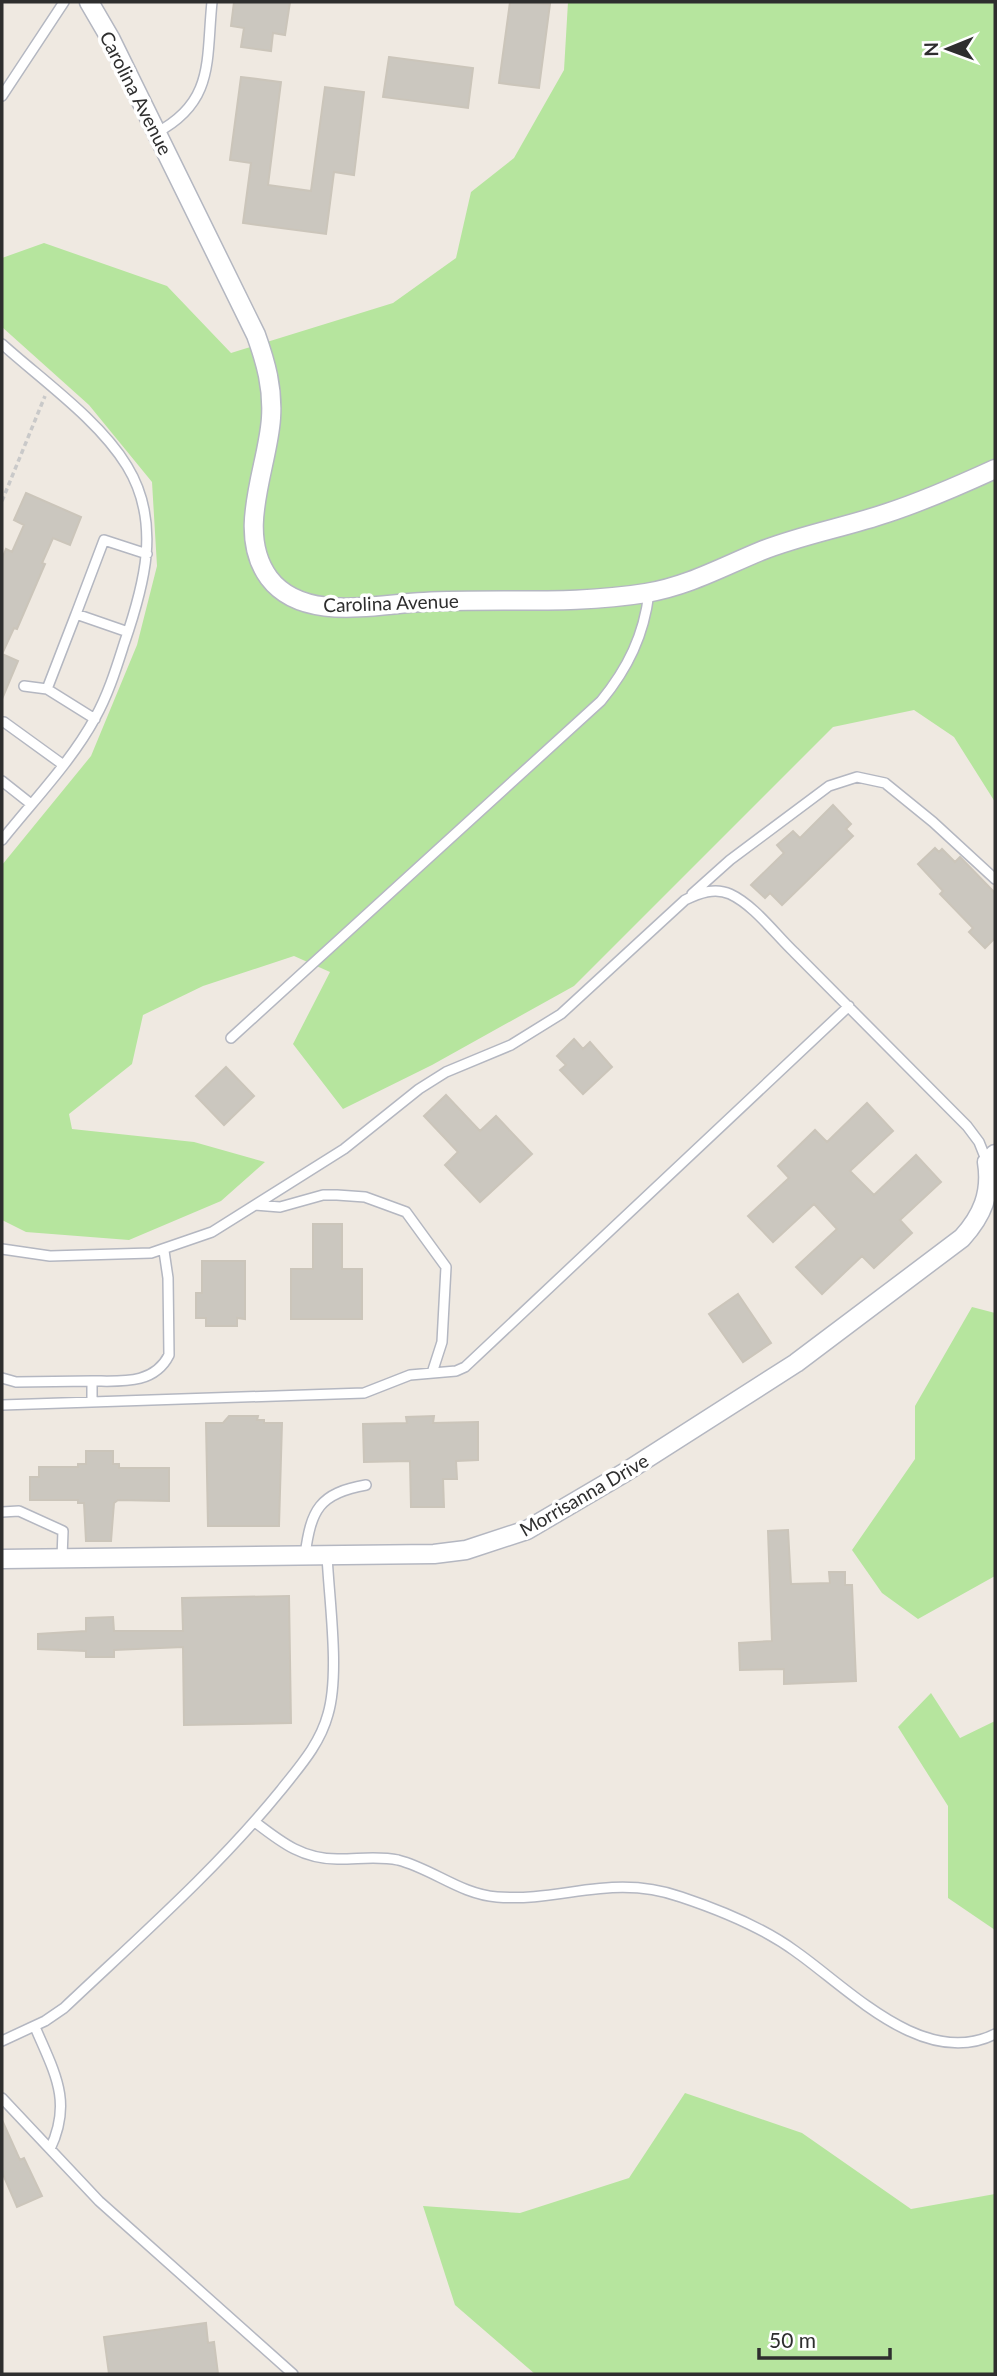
<svg xmlns="http://www.w3.org/2000/svg" width="997" height="2376" viewBox="0 0 997 2376" font-family="Lato,sans-serif">
<style>
.green{fill:#b6e59e}
.building{fill:#cbc7bf;stroke:#cbc5ba;stroke-width:2}
.lines{fill:none;stroke-linecap:round;stroke-linejoin:round}
.lane-casing{stroke:#b4b7c1;stroke-width:12}
.street-casing{stroke:#b4b7c1;stroke-width:21}
.path{stroke:#c9c9c9;stroke-width:3.5;stroke-dasharray:5 3.5;stroke-linecap:butt}
.lane{stroke:#fff;stroke-width:9}
.street{stroke:#fff;stroke-width:18}
.labels{text-anchor:middle;stroke-width:7;stroke-linejoin:round;paint-order:stroke}
.street-label{font-size:19px;fill:#2e2e2e;stroke:#fff}
</style>
<rect width="100%" height="100%" fill="#efe9e1"/>
<path class="green" d="M568 2H995V802L954 737 914 710 833 727 574 986 432 1065 343 1109 293 1044 330 972 294 956 203 986 143 1015 132 1064 69 1114 72 1129 194 1142 265 1162 221 1201 129 1240 26 1232 2 1220V865L91 756 137 645 157 566 152 482 89 405 2 327V258L44 243 167 286 231 353 393 303 456 258 471 192 514 158 564 70Z
M972 1307 995 1313V1576L918 1619 882 1593 852 1550 915 1459V1406Z
M931 1693 960 1738 995 1721V1930L948 1898V1806L898 1727Z
M685 2093 802 2133 911 2209 995 2194V2374H535L455 2305 423 2206 520 2213 629 2178Z"/>
<path class="building" d="M234 2H290L285 35 273 33 271 51 241 47 244 28 231 26Z
M510 2 550 4 539 88 499 83Z
M389 57 473 68 468 108 383 97Z
M241 77 281 82 268 185 311 191 325 87 364 92 354 175 334 172 326 234 243 223 251 163 230 160Z
M26 493 81 517 70 545 53 538 42 563 45 564 17 629 14 628 2 654 18 661 2 699V559L6 549 12 552 24 525 14 520Z
M833 805 851 824 846 829 853 836 782 905 770 893 765 898 751 885 784 853 777 845 793 831 800 838Z
M935 848 939 852 942 849 955 862 960 857 995 893V938L985 948 969 932 973 928 940 894 943 891 918 864Z
M574 1039 583 1049 590 1042 612 1067 583 1094 560 1070 566 1065 557 1056Z
M226 1067 254 1096 224 1125 196 1096Z
M446 1095 480 1131 496 1116 532 1154 480 1202 445 1165 458 1152 424 1116Z
M867 1103 893 1131 850 1171 874 1195 916 1155 941 1182 900 1220 912 1233 874 1268 862 1256 822 1294 796 1267 837 1229 814 1204 773 1242 748 1216 789 1178 778 1166 815 1130 827 1142Z
M313 1224H342V1269H362V1319H291V1269H313Z
M202 1261H245V1319L237 1318V1326H206V1318H196V1293H202Z
M738 1294 771 1343 743 1362 709 1314Z
M229 1416H258L257 1420H264V1423H282L279 1526H208L206 1423H223Z
M434 1416 433 1423 478 1422V1460L456 1461 457 1479H443L444 1507H411L410 1461 364 1462 363 1424 407 1423 406 1417Z
M86 1451H113V1464H119V1468H169V1501L118 1500 114 1503 111 1541H86L84 1503H78V1500H30V1477H39V1467H78V1464H86Z
M788 1530 791 1584 830 1583 829 1572H845V1585H852L856 1681 784 1684V1669L740 1670 739 1643 772 1641 768 1531Z
M289 1596 291 1723 184 1725 183 1647 114 1650V1657H86V1651L38 1649V1634L86 1631V1618L113 1617 114 1631H183L182 1598Z
M2 2120 20 2160 24 2158 42 2196 17 2207 2 2172Z
M206 2323 208 2343 214 2342 218 2374H109L104 2337Z"/>
<g class="lines">
<g class="lane-casing">
<path id="lane" d="M2 96 64 2
M156 133C215 102 206 60 212 2
M2 344C42 380 99 420 127 466 162 523 144 586 124 644 116 669 108 695 95 718 71 762 33 801 2 840
M76 614 47 689 95 719
M128 632 76 614 104 540 147 554
M24 686 47 689
M4 722 62 764
M2 781 31 804
M692 894 730 860 829 786 857 777 885 783 933 822 995 879
M231 1038 601 701C628 668 644 635 649 593
M255 1205 280 1207 323 1195H337L365 1197 406 1212 446 1267 442 1342 432 1373
M2 1249 50 1256 151 1253 212 1232 344 1149 419 1089 446 1072 511 1045 561 1014 685 900C699 893 715 887 730 894 754 905 775 934 794 952 852 1010 910 1068 967 1126L979 1142 987 1162
M2 1378 16 1382 92 1381
M92 1402V1381C121 1381 154 1385 169 1355L168 1278 164 1251
M2 1405 364 1393 410 1375 456 1371 465 1367 849 1006
M2 1512 19 1511 63 1531 62 1558
M305 1555C311 1510 319 1493 366 1485
M255 1822C282 1843 304 1860 340 1859 359 1859 379 1856 398 1860 433 1869 460 1894 497 1897 563 1902 611 1873 681 1897 720 1910 762 1927 795 1951 848 1988 924 2070 995 2034
M35 2027C54 2072 73 2101 50 2149
M2 2041 45 2021 64 2008C139 1937 216 1870 281 1790 300 1766 320 1744 328 1714 340 1673 329 1600 327 1555
M2 2098 99 2201 293 2374"/>
</g>
<g class="street-casing">
<path id="street" d="M89 2 110 38 256 335C266 363 273 388 271 418 268 468 235 532 269 578 303 623 376 604 424 602 498 598 573 605 646 593 688 586 722 567 761 551 801 535 846 527 887 513 924 501 960 485 995 469
M2 1559 434 1554 466 1550 527 1530 624 1473 796 1363 962 1238C982 1216 992 1193 987 1162L995 1154"/>
</g>
<path class="path" d="M2 501 45 396"/>
<use href="#lane" class="lane"/>
<use href="#street" class="street"/>
</g>
<g class="labels">
<g class="street-label">
<text transform="translate(136 93) rotate(63)" y="7">Carolina Avenue</text>
<text transform="translate(391 603) rotate(-2)" y="7">Carolina Avenue</text>
<text transform="translate(584 1495) rotate(-30)" y="7">Morrisanna Drive</text>
</g>
</g>
<rect width="997" height="2376" fill="none" stroke="#2e2e2e" stroke-width="7"/>
<g transform="translate(948 49) rotate(269)" stroke="#ffffff" stroke-width="5" paint-order="stroke">
<path d="M0-5L12 26L0 18L-12 26Z" fill="#2e2e2e"/>
<text y="-10" font-size="19" font-weight="bold" text-anchor="middle" fill="#2e2e2e">N</text>
</g>
<path d="M759 2348v10h131v-10" fill="none" stroke="#2e2e2e" stroke-width="3.5"/>
<text x="769" y="2348" font-size="21" fill="#2e2e2e" stroke="#ffffff" stroke-width="5" paint-order="stroke">50 m</text>
</svg>
